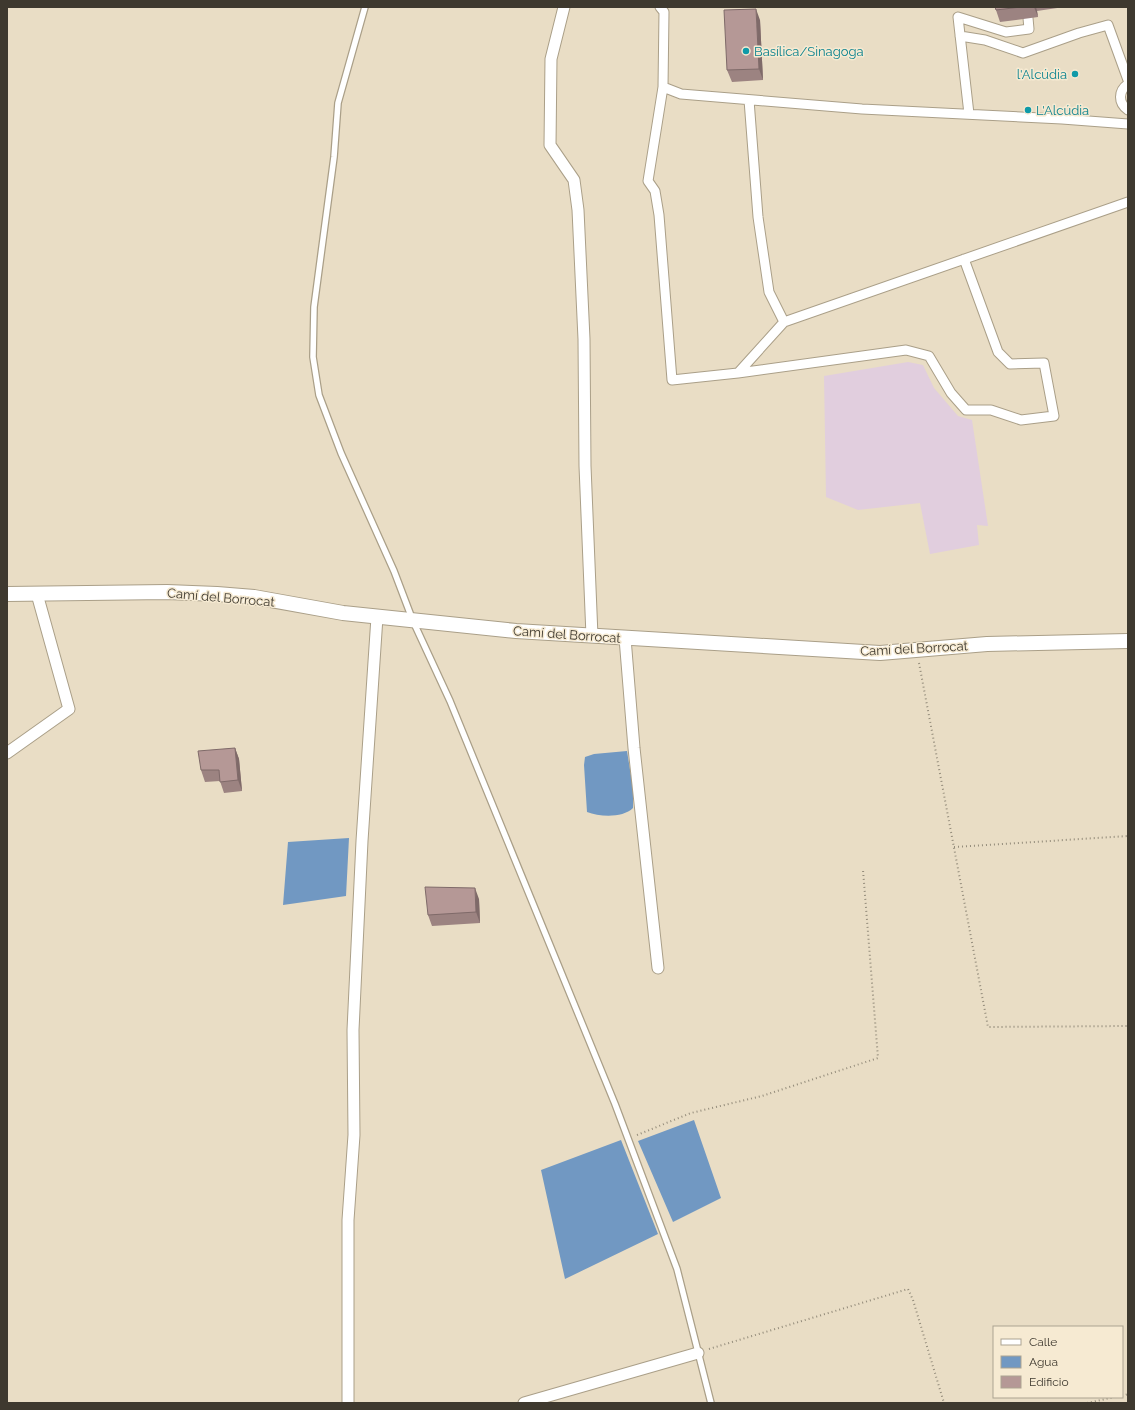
<svg xmlns="http://www.w3.org/2000/svg" width="1135" height="1410" viewBox="0 0 1135 1410" font-family="Raleway,sans-serif">
<style>
.commercial{fill:#e1cede}
.water{fill:#7198c2}
.lines{fill:none;stroke-linecap:round;stroke-linejoin:round}
.service-casing{stroke:#aa9f88;stroke-width:8}
.pedestrian-casing{stroke:#aa9f88;stroke-width:11}
.minor-casing{stroke:#aa9f88;stroke-width:13}
.tertiary-casing{stroke:#aa9f88;stroke-width:16}
.path{stroke:#948c7b;stroke-width:2;stroke-dasharray:1 3;stroke-linecap:butt}
.service{stroke:#fff;stroke-width:5.5}
.pedestrian{stroke:#fff;stroke-width:9}
.minor{stroke:#fff;stroke-width:11}
.tertiary{stroke:#fff;stroke-width:14}
.wall{fill:#9c8381}
.shaded-wall{fill:#7f6a69}
.building{fill:#b59896;stroke:#7f6a69}
.culture-dot{fill:#0f9aa8;stroke:#f6ead2;stroke-width:1.5}
.labels{text-anchor:middle;stroke-width:3;stroke-linejoin:round;paint-order:stroke}
.culture-label{font-size:13px;fill:#0d838f;stroke:#f6ead2;text-anchor:start}
.street-label{font-size:13px;fill:#3e392f;stroke:#f6ead2}
</style>
<rect width="100%" height="100%" fill="#e9ddc5"/>
<path class="commercial" d="M908 362 923 365 934 388 958 416 972 420 988 526 977 525 979 545 930 554 920 503 858 510 826 497 824 376Z"/>
<path class="water" d="M627 751 633 788V808C623 818 600 817 587 812L584 765 585 757 594 754Z
M349 838 346 896 283 905 288 842Z
M694 1120 721 1198 673 1222 638 1141Z
M621 1140 658 1234 565 1279 541 1170Z"/>
<g class="lines">
<g class="service-casing">
<path id="service" d="M365 7 338 103 334 157 314 307 313 357 319 395 341 453 394 571 413 621 450 701 615 1104 677 1269 711 1403"/>
</g>
<g class="pedestrian-casing">
<path id="pedestrian" d="M660 7 664 12 663 87 681 94 862 109 1062 119 1128 124
M960 36 985 40 1023 53 1079 33 1108 25 1128 80
M1128 84C1118 91 1118 103 1128 110
M663 87 648 181 655 191 659 215 672 380 738 373 784 322
M749 100 758 217 769 292 784 322 1128 202
M969 114 958 17 1006 32 1029 29 1028 18
M738 373 906 350 929 356 951 393 966 410H991L1021 420 1054 416 1044 363 1010 364 998 352 964 259"/>
</g>
<g class="minor-casing">
<path id="minor" d="M564 7 551 59 550 145 574 180 578 210 584 339 585 466 592 636
M625 638 634 748 658 968
M7 753 69 709 37 594
M348 1403V1220L354 1135 353 1030 362 841 377 617
M524 1403 698 1353"/>
</g>
<g class="tertiary-casing">
<path id="tertiary" d="M7 594 167 592 217 594 254 597 343 613 516 631 880 653 987 644 1128 641"/>
</g>
<path class="path" d="M919 663 988 1027 1128 1026
M954 847 1128 836
M637 1135 691 1113 762 1096 878 1058 863 870
M709 1349 908 1289 913 1300 944 1403
M1122 1396 1128 1394
M1087 1403 1115 1397"/>
<use href="#service" class="service"/>
<use href="#pedestrian" class="pedestrian"/>
<use href="#minor" class="minor"/>
<use href="#tertiary" class="tertiary"/>
</g>
<path class="wall" d="M995 7H1064L1037 11 1038 17 1000 22Z
M760 20 763 80 732 82 727 70Z
M235 748 239 759 242 791 224 793 220 781 205 782 201 770Z
M479 899 480 923 432 926 428 915Z"/>
<path class="shaded-wall" d="M1034 7H1036L1037 11 1038 17Z
M756 9 760 20 763 80 759 69Z
M235 748 239 759 242 791 238 780Z
M475 888 479 899 480 923 476 912Z"/>
<path class="building" d="M995 7H1021L996 10Z
M756 9 759 69 727 70 724 10Z
M235 748 238 780 220 782 219 770H201L198 751Z
M425 887 475 888 476 912 428 915Z"/>
<g class="culture-dot">
<circle cx="746" cy="51" r="4"/>
<circle cx="1075" cy="74" r="4"/>
<circle cx="1028" cy="110" r="4"/>
</g>
<g class="labels">
<g class="culture-label">
<text x="754" y="56">Basílica/Sinagoga</text>
<text x="1067" y="79" text-anchor="end">l'Alcúdia</text>
<text x="1036" y="115">L'Alcúdia</text>
</g>
<g class="street-label">
<text transform="translate(221 597) rotate(5)" y="5">Camí del Borrocat</text>
<text transform="translate(567 634) rotate(4)" y="5">Camí del Borrocat</text>
<text transform="translate(914 648) rotate(-3)" y="5">Camí del Borrocat</text>
</g>
</g>
<rect width="1135" height="1410" fill="none" stroke="#3e392f" stroke-width="16"/>
<rect x="993" y="1326" width="130" height="72" fill="#f6ead2" stroke="#aca391"/>
<rect x="1001" y="1339" width="20" height="6" fill="#ffffff" stroke="#aca391"/>
<text x="1029" y="1346" font-size="12" fill="#3e392f">Calle</text>
<rect x="1001" y="1356" width="20" height="12" fill="#7198c2" stroke="#aca391"/>
<text x="1029" y="1366" font-size="12" fill="#3e392f">Agua</text>
<rect x="1001" y="1376" width="20" height="12" fill="#b59896" stroke="#aca391"/>
<text x="1029" y="1386" font-size="12" fill="#3e392f">Edificio</text>
</svg>
